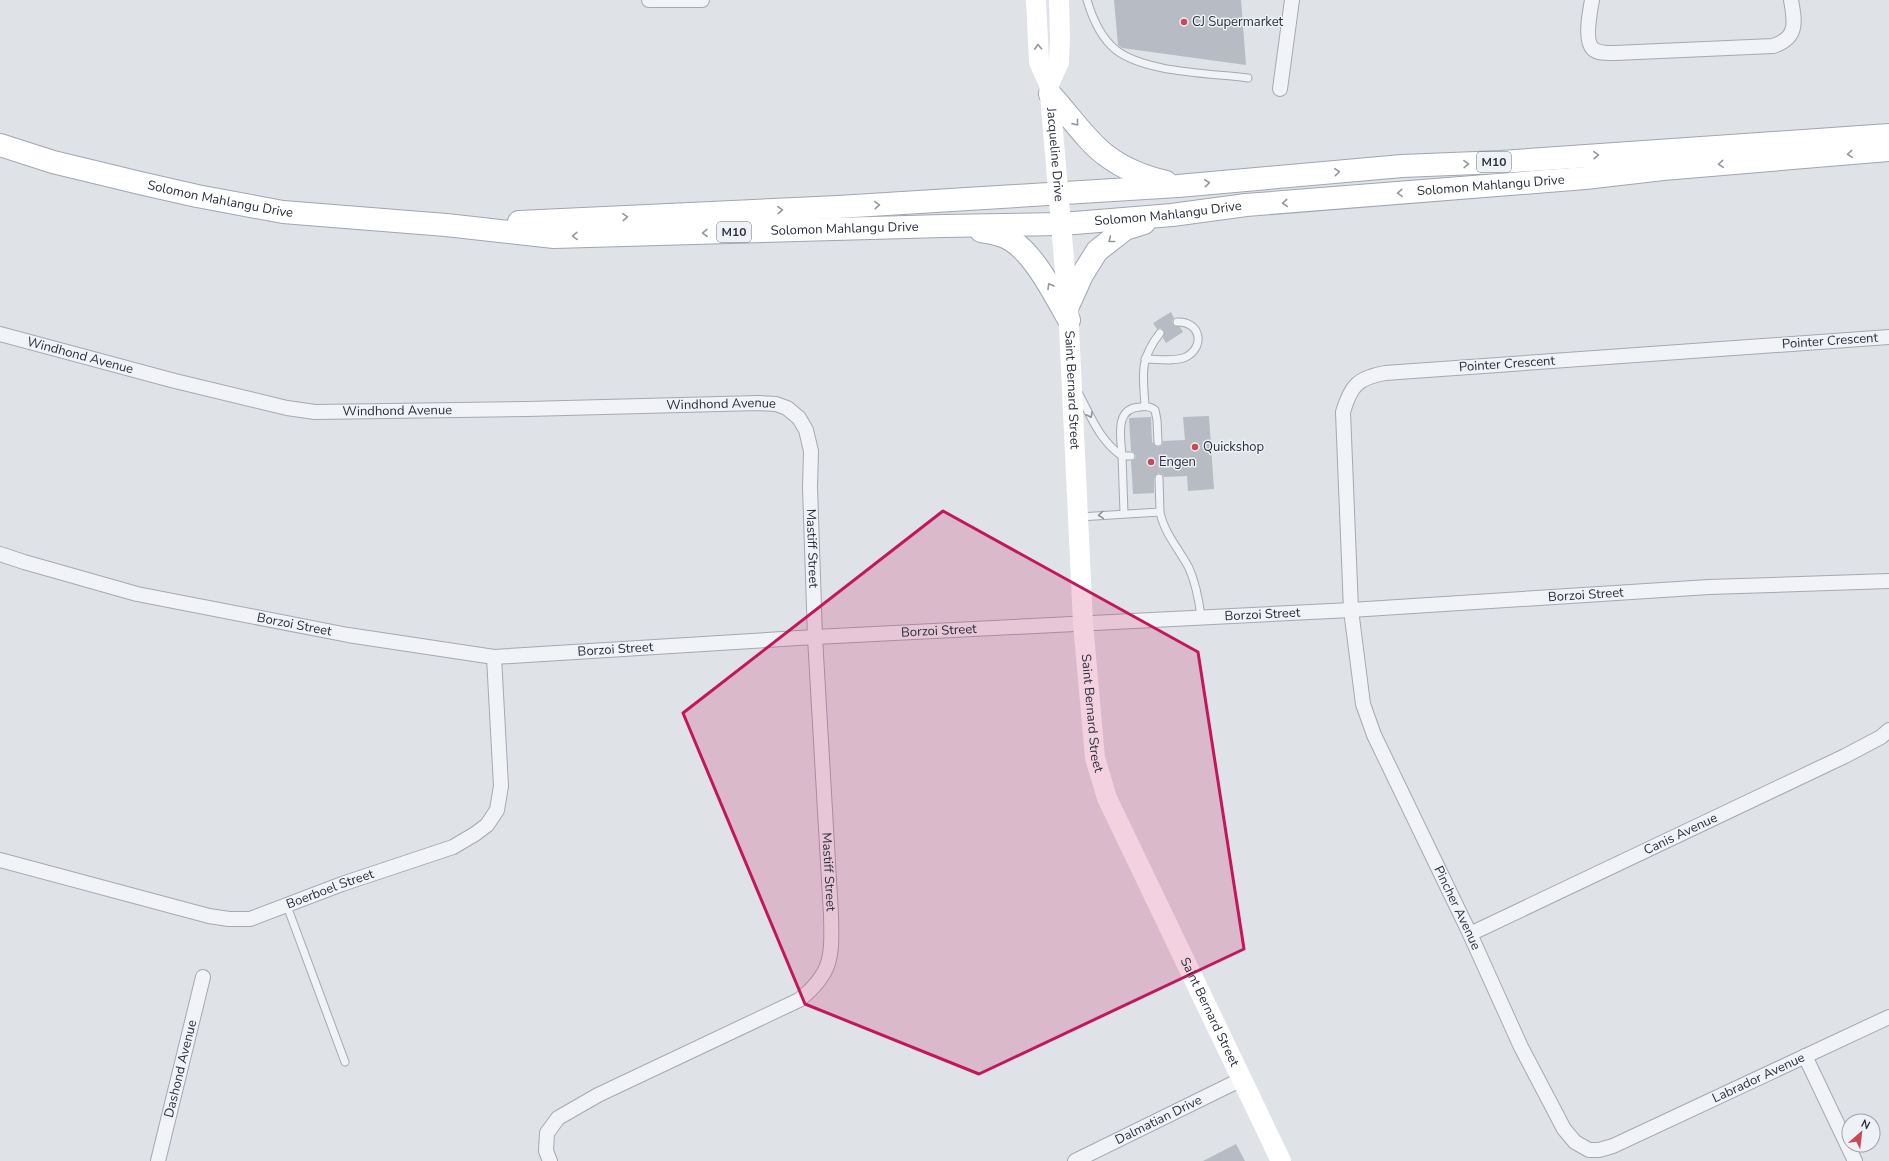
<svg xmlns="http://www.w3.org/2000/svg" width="1889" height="1161" viewBox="0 0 1889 1161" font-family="'Nunito Sans',sans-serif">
<rect width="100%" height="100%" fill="#dfe2e7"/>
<!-- building -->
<path fill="#b7bbc4" d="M1114 0H1241L1246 65 1122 48 1118 45Z
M1171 312 1174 318 1172 321 1173 324 1180 327 1183 332 1166 343 1163 338 1164 331 1161 328 1157 329 1153 323Z
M1209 416 1214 489 1188 491 1187 476 1164 477 1162 474 1158 473 1154 478V493L1133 494 1131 461 1135 459 1136 456 1134 452 1131 451 1129 418 1151 417 1152 442 1158 447 1162 445 1163 441 1185 440 1183 417Z
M1236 1144 1245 1161H1203Z"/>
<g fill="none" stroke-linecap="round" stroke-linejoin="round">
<defs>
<path id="lane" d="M1087 0C1092 17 1101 38 1116 50 1146 73 1210 73 1248 78
M1145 359C1157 359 1175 362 1186 357 1206 346 1200 321 1177 322
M1079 394C1091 417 1100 441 1122 456L1124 513
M1145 406C1143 374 1139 360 1160 333
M1131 456H1122C1121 438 1114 408 1140 407 1145 406 1150 406 1155 410L1157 420 1158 442
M1159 478 1160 512
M1079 517 1160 512C1164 533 1179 549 1189 568 1196 584 1199 600 1201 617
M287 906 345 1062"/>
<g id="street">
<path d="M649 0H702"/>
<path d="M1592 0C1590 11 1584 41 1593 49 1599 54 1608 53 1615 53L1773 46C1798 38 1795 22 1791 0"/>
<path d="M1280 89 1292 0"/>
<path id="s1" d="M0 334 175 381 287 408 315 412 527 409 758 403 776 404 787 408 799 418 806 430 811 451 810 487 815 637 831 915C832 956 833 973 799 1000L598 1095 558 1118 547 1133 546 1151 550 1161"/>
<path id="s2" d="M1889 337 1385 373C1358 378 1351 385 1343 412L1351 610 1363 704 1374 735 1470 934 1521 1047 1564 1129 1575 1142 1589 1150H1599L1613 1146 1889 1017"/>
<path id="s3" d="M0 554 24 562 137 594 348 635 494 657 815 637 1351 610 1709 587 1889 581"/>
<path id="s4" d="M0 860 209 916 229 919H250L342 884 453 847 475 834 487 825 497 810 501 786 494 657"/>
<path id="s5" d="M1470 934 1845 756 1881 737 1889 730"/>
<path d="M1805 1056 1855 1161"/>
<path id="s6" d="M158 1161 203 977"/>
<path id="s7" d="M1075 1161 1242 1079"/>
</g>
<g id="primary">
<path d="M1050 94C1067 112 1088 143 1107 156 1124 169 1145 177 1166 182"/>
<path id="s9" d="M0 145 53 162 140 183 197 196 283 212 446 225 554 237 943 226 1062 224 1172 215 1246 205 1585 178 1663 169 1889 150"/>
<path d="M519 222 838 207 1178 186 1402 166 1501 162 1889 135"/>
<path d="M981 231C989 232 998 234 1005 237 1032 248 1055 296 1069 320"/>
<path d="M1068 306 1082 275 1097 251 1125 229 1144 223"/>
</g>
</defs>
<!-- lane casing -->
<use href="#lane" stroke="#a5a9b1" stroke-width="9"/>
<!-- street casing -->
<use href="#street" stroke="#a5a9b1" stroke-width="16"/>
<!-- primary casing -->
<use href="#primary" stroke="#9fa6b2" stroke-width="24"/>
<!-- lane -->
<use href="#lane" stroke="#f1f3f6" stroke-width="7"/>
<!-- street -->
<use href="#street" stroke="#f1f3f6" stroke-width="14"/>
<!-- secondary -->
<g stroke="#fff" stroke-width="20">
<path id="s8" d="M1036 0 1039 62 1049 84 1068 306 1083 623 1095 758 1107 798 1281 1161"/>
<path d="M1049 84 1059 62 1060 37 1059 0"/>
</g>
<!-- primary -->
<use href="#primary" stroke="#fff" stroke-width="22"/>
</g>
<!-- one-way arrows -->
<defs><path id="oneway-chevron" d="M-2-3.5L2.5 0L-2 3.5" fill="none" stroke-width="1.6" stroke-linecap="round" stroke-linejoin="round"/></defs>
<g stroke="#94979e">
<use href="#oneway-chevron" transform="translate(1038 47) rotate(-93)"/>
<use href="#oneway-chevron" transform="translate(1076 123) rotate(51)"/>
<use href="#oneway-chevron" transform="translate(1850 154) rotate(175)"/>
<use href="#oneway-chevron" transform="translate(1596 155) rotate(-4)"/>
<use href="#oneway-chevron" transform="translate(1466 164) rotate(-2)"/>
<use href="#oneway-chevron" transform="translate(1721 164) rotate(175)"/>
<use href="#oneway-chevron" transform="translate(1337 172) rotate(-5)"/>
<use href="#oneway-chevron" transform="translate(1207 183) rotate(-5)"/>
<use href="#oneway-chevron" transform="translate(1400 193) rotate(176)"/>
<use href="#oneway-chevron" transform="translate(1285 203) rotate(175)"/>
<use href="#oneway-chevron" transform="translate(877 205) rotate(-4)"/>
<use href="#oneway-chevron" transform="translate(780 210) rotate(-3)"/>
<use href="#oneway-chevron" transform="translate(625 217) rotate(-3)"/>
<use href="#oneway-chevron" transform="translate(705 233) rotate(178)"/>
<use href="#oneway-chevron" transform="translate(575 236) rotate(178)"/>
<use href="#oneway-chevron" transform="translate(1111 240) rotate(142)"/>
<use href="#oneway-chevron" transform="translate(1050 286) rotate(-120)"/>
</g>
<g stroke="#8d919a">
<use href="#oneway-chevron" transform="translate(1090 415) rotate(63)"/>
<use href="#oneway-chevron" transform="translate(1101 515) rotate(175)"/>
</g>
<!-- marked area -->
<path fill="#c2185b" fill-opacity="0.2" stroke="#c2185b" stroke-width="3" stroke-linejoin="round" d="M943 511 1198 652 1244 949 979 1074 805 1004 683 713Z"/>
<!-- markers -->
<g fill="#c64b57" stroke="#eef1f5" stroke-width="1.5">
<circle cx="1184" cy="22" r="4"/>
<circle cx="1195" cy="447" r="4"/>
<circle cx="1151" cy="462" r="4"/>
</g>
<g text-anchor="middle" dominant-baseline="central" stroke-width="3" stroke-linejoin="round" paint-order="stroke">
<!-- shield labels -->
<g fill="#eef1f5" stroke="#646975" stroke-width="1">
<rect x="1477" y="152" width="34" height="20" rx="3"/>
<rect x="717" y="222" width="34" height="20" rx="3"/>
</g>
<g font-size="12" font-weight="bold" fill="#292f3e">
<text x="1494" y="162">M10</text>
<text x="734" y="232">M10</text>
</g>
<!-- poi labels -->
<g font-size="13" fill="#292f3e" stroke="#eef1f5" text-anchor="start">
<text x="1192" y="22">CJ Supermarket</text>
<text x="1203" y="447">Quickshop</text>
<text x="1159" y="462">Engen</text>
</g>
<!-- street labels -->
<g font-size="13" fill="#292f3e" stroke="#eef1f5">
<text stroke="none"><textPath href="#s8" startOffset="157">Jacqueline Drive</textPath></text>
<text stroke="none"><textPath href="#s9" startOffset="1502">Solomon Mahlangu Drive</textPath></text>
<text stroke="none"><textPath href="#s9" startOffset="227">Solomon Mahlangu Drive</textPath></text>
<text stroke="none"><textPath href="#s9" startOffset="1178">Solomon Mahlangu Drive</textPath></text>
<text stroke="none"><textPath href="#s9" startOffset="854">Solomon Mahlangu Drive</textPath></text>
<text transform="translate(1830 341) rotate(-4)">Pointer Crescent</text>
<text stroke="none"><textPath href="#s1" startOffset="83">Windhond Avenue</textPath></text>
<text transform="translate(1507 364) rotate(-4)">Pointer Crescent</text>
<text stroke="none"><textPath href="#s8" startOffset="393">Saint Bernard Street</textPath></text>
<text stroke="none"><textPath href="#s1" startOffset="731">Windhond Avenue</textPath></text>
<text stroke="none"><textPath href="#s1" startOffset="407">Windhond Avenue</textPath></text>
<text stroke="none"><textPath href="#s1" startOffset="946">Mastiff Street</textPath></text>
<text stroke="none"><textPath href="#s3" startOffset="1599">Borzoi Street</textPath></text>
<text stroke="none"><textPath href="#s3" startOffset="1275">Borzoi Street</textPath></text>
<text stroke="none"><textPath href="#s3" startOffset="303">Borzoi Street</textPath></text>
<text stroke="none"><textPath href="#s3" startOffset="951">Borzoi Street</textPath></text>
<text stroke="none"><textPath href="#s3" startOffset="627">Borzoi Street</textPath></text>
<text stroke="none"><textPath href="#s8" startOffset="717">Saint Bernard Street</textPath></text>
<text stroke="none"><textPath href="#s5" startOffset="233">Canis Avenue</textPath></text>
<text stroke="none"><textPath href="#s1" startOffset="1270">Mastiff Street</textPath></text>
<text stroke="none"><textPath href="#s4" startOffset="343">Boerboel Street</textPath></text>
<text stroke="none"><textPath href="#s2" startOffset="1085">Pincher Avenue</textPath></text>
<text stroke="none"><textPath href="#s8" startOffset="1041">Saint Bernard Street</textPath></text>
<text stroke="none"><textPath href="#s6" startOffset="95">Dashond Avenue</textPath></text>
<text stroke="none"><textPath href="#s2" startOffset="1549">Labrador Avenue</textPath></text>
<text stroke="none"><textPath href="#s7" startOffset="93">Dalmatian Drive</textPath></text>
</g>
</g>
<!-- north arrow -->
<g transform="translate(1861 1133) rotate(28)"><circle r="19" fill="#eef1f5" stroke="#9fa3ac"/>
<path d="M0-3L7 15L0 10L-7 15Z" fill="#c64b57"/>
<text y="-6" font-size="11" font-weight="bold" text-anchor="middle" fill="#292f3e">N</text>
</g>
</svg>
